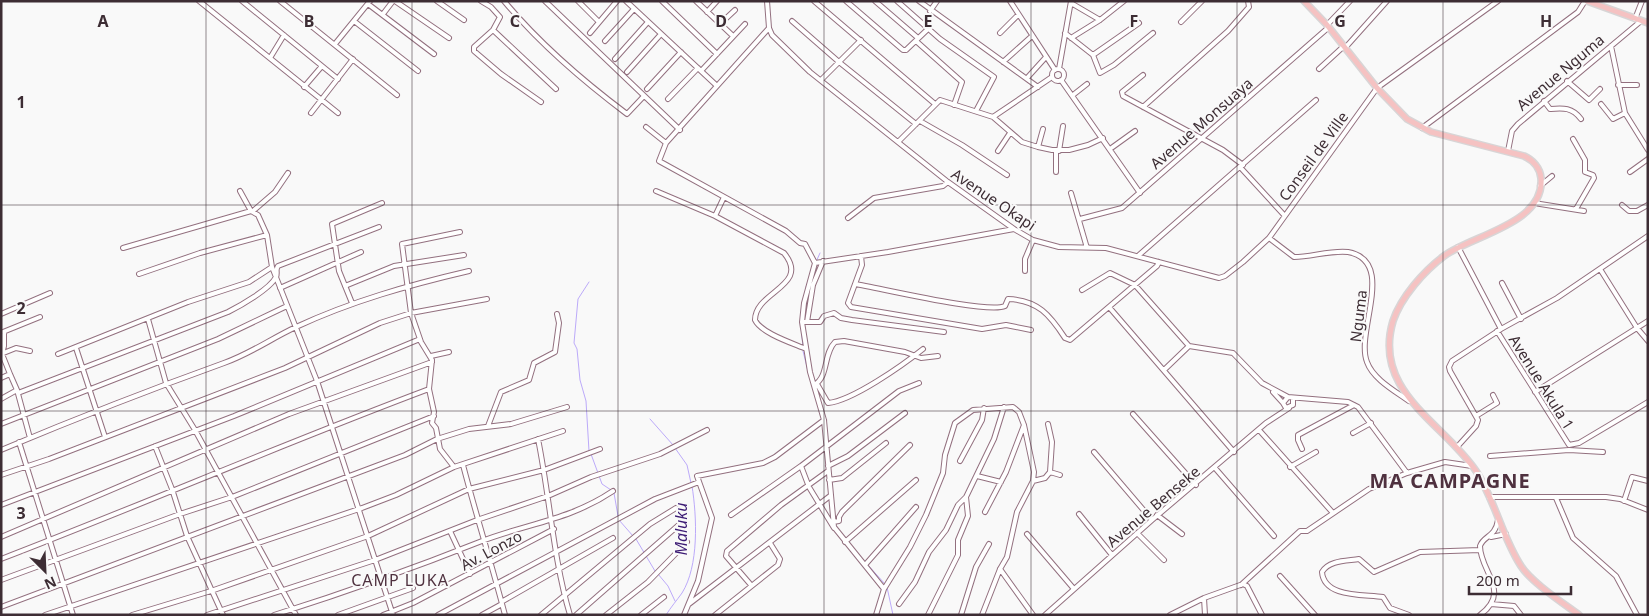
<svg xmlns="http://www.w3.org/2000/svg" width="1649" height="616" viewBox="0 0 1649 616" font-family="'Noto Sans',sans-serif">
<rect width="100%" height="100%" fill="#f9f9f9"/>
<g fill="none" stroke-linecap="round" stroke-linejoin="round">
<!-- stream -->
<path stroke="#bcaaf9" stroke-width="1" d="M816 262 820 253
M589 282 578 299 574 343 577 349 580 380 586 401 589 451
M806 287 812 270
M801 326 803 347
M803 351 808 371
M650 419 673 445
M675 448 687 465 691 483
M591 454 602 484 611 490
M614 493 618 516
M619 520 633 536
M636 539 655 571
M857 553 885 584
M658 574 668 586 675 601
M887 587 893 615
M666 615C671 607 677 600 682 593 699 566 697 517 692 486"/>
<defs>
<path id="minor" d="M199 1 338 113
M242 1 338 79
M280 1 397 95
M395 1 449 38
M437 1 464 20
M481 1 491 7 500 17 493 30 556 89
M504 1C539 43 583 81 627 114L644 96
M545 1 680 130
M578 1 599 22
M626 1 716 85
M662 1 717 54
M696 1 733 36
M767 1 769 28 772 35 810 72 948 182 1014 229 1033 240 1059 247 1106 248 1219 278 1225 276 1243 262 1269 238 1377 88 1498 1
M814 1 935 104
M846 1 903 50H906L928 29
M875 1 918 38
M897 1 940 39 994 77 976 111
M919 1 1038 87
M1010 1 1055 70
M1071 3 1100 20
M368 4 434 54
M930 11 937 1
M707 12 717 1
M383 14 393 1
M1635 19 1642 1
M354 21 418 71
M792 21 839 62 916 124
M1181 22 1202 1
M720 24 735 10
M1327 25 1350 1
M769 28 666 143 659 161 786 231 800 243 805 244 815 263
M493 30 474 47V51L501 74 541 102
M590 33 617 1
M1000 33 1018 15
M1065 33 1093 55 1100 73 1114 65 1153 33
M1071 38 1100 20 1124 1
M605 41 634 9
M916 41 962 82 954 105
M335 44 370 1
M1611 46 1625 113 1648 150
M1345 48 1387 1
M1093 55 1139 23
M270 58 284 35
M615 59 648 22
M1003 62 1032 36
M1052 75a6 6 0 1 1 12 0a6 6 0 1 1-12 0Z
M1059 69 1071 1
M1319 69 1344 46
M701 71 745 24
M627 72 661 34
M1143 75 1122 92 1123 96 1223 150 1243 165
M1027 78 1046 57
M821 80 861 40
M1061 80 1140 193
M1567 81 1589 100 1600 89
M1618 85H1637
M304 87 322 66
M647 89 681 52
M1073 95 1087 84
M668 99 698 68
M1544 101 1550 109C1563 108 1572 107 1581 119
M1601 104 1613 119 1625 113
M1143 107 1228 31 1249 7 1248 1
M311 113 353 59
M993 117 1052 77
M920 121 962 145 1007 175
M646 127 666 143
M1422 128 1578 12 1585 1
M1573 139 1585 160V172L1593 175 1594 178 1576 209
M898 142 940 100 993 117 1022 142 1038 147 1052 150H1069L1088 145 1103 138
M1038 147 1043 129
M1110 149 1135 131
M998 151 1010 133
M1056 151V172
M1059 151 1063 126
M1508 151 1512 131 1518 124 1641 21
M1240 167 1284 215
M1630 172 1648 159
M1540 186 1552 176
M240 191 251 211 258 215 267 235 272 267 317 381 393 615
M656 191 715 216 784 253C811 286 755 291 755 320 761 333 792 343 806 349
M1071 193 1087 248
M1534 203 1584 211
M1622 205 1629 211H1637L1648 205
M253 211 275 192 288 173
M715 216 724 197
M848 218 874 198 943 186 948 182
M1080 219 1122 208 1329 27
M1269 238 1294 257C1311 257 1331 250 1348 252 1397 261 1355 332 1367 362 1373 379 1395 391 1409 401
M1458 247 1501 329
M123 248 251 211
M1139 255 1316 100
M861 256 862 265 848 303 851 307 982 329 1006 325 1031 330
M815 263 804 303 802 322 810 372 824 420 834 527 884 589 876 615
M815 263 888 252 1014 229
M1600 269 1637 328 1648 341
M1025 271V259L1033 240
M139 274 200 253 267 235
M1502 283 1521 319
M855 284C880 288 988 314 1005 306L1008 299C1038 300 1050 315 1065 338L1070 340 1157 266 1159 262
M345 286 394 266 464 255
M280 288 361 252
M1082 290 1110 273 1135 285 1189 346 1233 353 1262 383 1288 397 1348 402 1358 407 1407 473
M352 303 339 271 332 224 382 203
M1109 307 1234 452
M1 314 50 293
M148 319 166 383 195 430 296 615
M802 322H820L824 316 834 313 841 318 852 320 944 332
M807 322 813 285 823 261
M1497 331 1569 445 1579 443 1648 402
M3 332 40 317
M4 332V346L2 354 10 374
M76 348 105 437
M1 354 16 348 30 351
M58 354 188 302 249 282 272 267
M431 356 449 352
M1164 370 1189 346
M1 378 10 374 17 390 30 438
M817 384 828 403C852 401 903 365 923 349
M814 385C829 377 823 354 835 342L844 341 905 352 921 358 938 356
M1273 392 1283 403
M1535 392 1648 321
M18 393 228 312C240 306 270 289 276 277 278 272 275 270 278 266L379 227
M1288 397 1283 403 1286 408 1293 405V399
M1 399 17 390
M1133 414 1196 485
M1476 416 1497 403 1493 395
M1 424 218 339 287 306
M1048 424 1052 442 1050 472
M488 426 501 392 529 380 534 363 555 352 559 323 557 314
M1259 430 1333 513
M1353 433 1371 423
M538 439C550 498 553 558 570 615
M19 442 73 615
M155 446 172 489 187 536 223 615
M1457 447 1476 426 1478 420 1450 371 1449 367 1452 361 1501 329 1557 298 1648 236
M1302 449 1298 440V435L1354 405
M1 450C75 419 149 390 224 363 250 354 272 338 296 327 352 301 409 285 469 271
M1094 452 1152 520
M1490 456 1569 450 1603 452
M960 461 982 420 984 408
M463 465C476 515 492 565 505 615
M801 466 809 487 834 528
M828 466 848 456 905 413
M454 467 440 449 436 428 432 423 434 412 429 389 432 360 421 342 411 313 402 244 460 232
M1290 467 1316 452
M1215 468 1274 536
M1 475 49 459 285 368 380 323 411 313 487 299
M977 476 1001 482
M829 480 842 478 886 443
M1033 481 1045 478 1050 472 1060 475
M1489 497H1606L1620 499 1648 510
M1556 498 1573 538 1616 576 1637 615
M1624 501 1632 477 1648 481
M1 505 234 416 420 339
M985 512 1006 472 1024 425
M1079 514 1112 555
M731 515 801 466 899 391 919 383
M1157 515 1182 534
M833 522 839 521V517L842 512 910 445
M450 531 470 574
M1137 533 1164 560
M1027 534 1074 589
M1 537 289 414 432 362
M1491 537 1506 534
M845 542 916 480
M1 559C144 504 285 443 429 389
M865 565 916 507
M1000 569 1033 615
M1280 576 1315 615
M1 580 180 514 232 497 434 416
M751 585 726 556 727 551 781 505 828 471
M1241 585 1300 531H1307L1369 489 1407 473 1445 462 1472 466
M884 589 910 547 926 515 943 473 945 455 955 423 973 410 1013 407 1019 412 1024 425 1034 472 1033 481 1017 512 1007 557 1000 569 982 615
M1204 598 1205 615
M503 601 613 538
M689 604 830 496
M899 604 915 582 929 552 946 530 958 505 966 497
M1491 604 1514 606 1521 615
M1 607 405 455 437 439 469 429 511 424 567 407
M45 615 362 508 396 495 454 467 563 431
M132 615 211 591 368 536 469 489 544 470 600 449
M207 615 375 560 477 520 548 496 591 477 660 454 707 430
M274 615C344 593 414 568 482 541 529 523 570 520 613 491
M338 615 413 588
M383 615 413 603 554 529
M438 615 655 499 699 482
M482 615 502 604
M541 615 650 524 676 508
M576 615 681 523
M606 615 648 582 687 542
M641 615 664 597
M684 615 698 581 712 518 697 476 763 463 775 457 824 420
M715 615 778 565 780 559 770 543
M928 615 958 555V540L968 516 966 497 994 439 1004 407
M961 615 976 567 989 544
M1045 615 1152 520 1266 423 1289 408
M1170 615 1204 598 1243 584 1247 586 1262 615
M1409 615 1390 608 1383 597C1364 594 1324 598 1322 572 1329 560 1347 561 1359 559L1374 572 1420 552 1480 550
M1480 615C1512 591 1480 572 1480 546 1484 535 1495 538 1498 520"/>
<path id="major" d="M1304 1 1327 25 1377 88 1407 119 1431 132 1524 156C1533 160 1540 168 1541 178 1545 224 1472 235 1444 256 1424 271 1401 297 1393 321 1372 392 1444 423 1476 471 1495 500 1502 537 1521 566 1531 582 1563 603 1579 615
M1587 1 1648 23"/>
</defs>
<!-- minor casing -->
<use href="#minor" stroke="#93707f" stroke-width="6"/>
<!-- major casing -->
<use href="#major" stroke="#d8d5d6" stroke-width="8"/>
<!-- minor -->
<use href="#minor" stroke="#fff" stroke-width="4"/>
<!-- major -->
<use href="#major" stroke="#f5c2c2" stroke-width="5"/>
</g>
<!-- grid -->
<path fill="none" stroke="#3d2d34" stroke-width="1" stroke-opacity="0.55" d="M206 1V615M412 1V615M618 1V615M824 1V615M1031 1V615M1237 1V615M1443 1V615M1 205H1648M1 411H1648"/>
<g text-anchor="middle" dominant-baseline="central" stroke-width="4" stroke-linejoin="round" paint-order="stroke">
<!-- street labels -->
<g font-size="15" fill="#3d2d34" stroke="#f9f9f9">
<text transform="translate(1560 72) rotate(-40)">Avenue Nguma</text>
<text transform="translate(1201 123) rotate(-41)">Avenue Monsuaya</text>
<text transform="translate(1313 156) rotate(-54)">Conseil de Ville</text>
<text transform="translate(994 199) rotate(34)">Avenue Okapi</text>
<text transform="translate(1358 316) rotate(-83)">Nguma</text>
<text transform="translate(1542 382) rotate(58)">Avenue Akula 1</text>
<text transform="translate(1153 506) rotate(-40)">Avenue Benseke</text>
<text transform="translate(491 550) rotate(-28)">Av. Lonzo</text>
</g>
<!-- water labels -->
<g font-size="16" font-style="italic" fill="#3c1b74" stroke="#f9f9f9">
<text transform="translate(681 529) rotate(-90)">Maluku</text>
</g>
<!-- neighbourhood labels -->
<g font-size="16" letter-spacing="1" fill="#4f313f" stroke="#f9f9f9">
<text x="400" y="580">CAMP LUKA</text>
</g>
<!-- district labels -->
<g font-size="20" font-weight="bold" letter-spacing="1" fill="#4f313f" stroke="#f9f9f9">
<text x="1450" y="480">MA CAMPAGNE</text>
</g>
</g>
<g font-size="16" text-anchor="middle" font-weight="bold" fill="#3d2d34" stroke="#f9f9f9" stroke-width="4" stroke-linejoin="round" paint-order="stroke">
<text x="103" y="27">A</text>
<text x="309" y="27">B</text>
<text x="515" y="27">C</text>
<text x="721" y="27">D</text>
<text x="928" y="27">E</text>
<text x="1134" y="27">F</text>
<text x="1340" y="27">G</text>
<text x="1546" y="27">H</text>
<text x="21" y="108">1</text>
<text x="21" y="314">2</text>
<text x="21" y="519">3</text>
</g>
<!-- border -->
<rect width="1649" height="616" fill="none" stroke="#3d2d34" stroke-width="5"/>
<!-- north arrow -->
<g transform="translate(45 571) rotate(156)" stroke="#f9f9f9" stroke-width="4" paint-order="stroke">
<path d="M0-4L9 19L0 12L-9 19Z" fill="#3d2d34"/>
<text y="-8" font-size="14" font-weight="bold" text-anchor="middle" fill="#3d2d34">N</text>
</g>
<!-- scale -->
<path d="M1469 586v8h102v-8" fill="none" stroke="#3d2d34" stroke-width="2.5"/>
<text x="1476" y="586" font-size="15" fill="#3d2d34" stroke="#f9f9f9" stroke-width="4" paint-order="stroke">200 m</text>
</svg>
